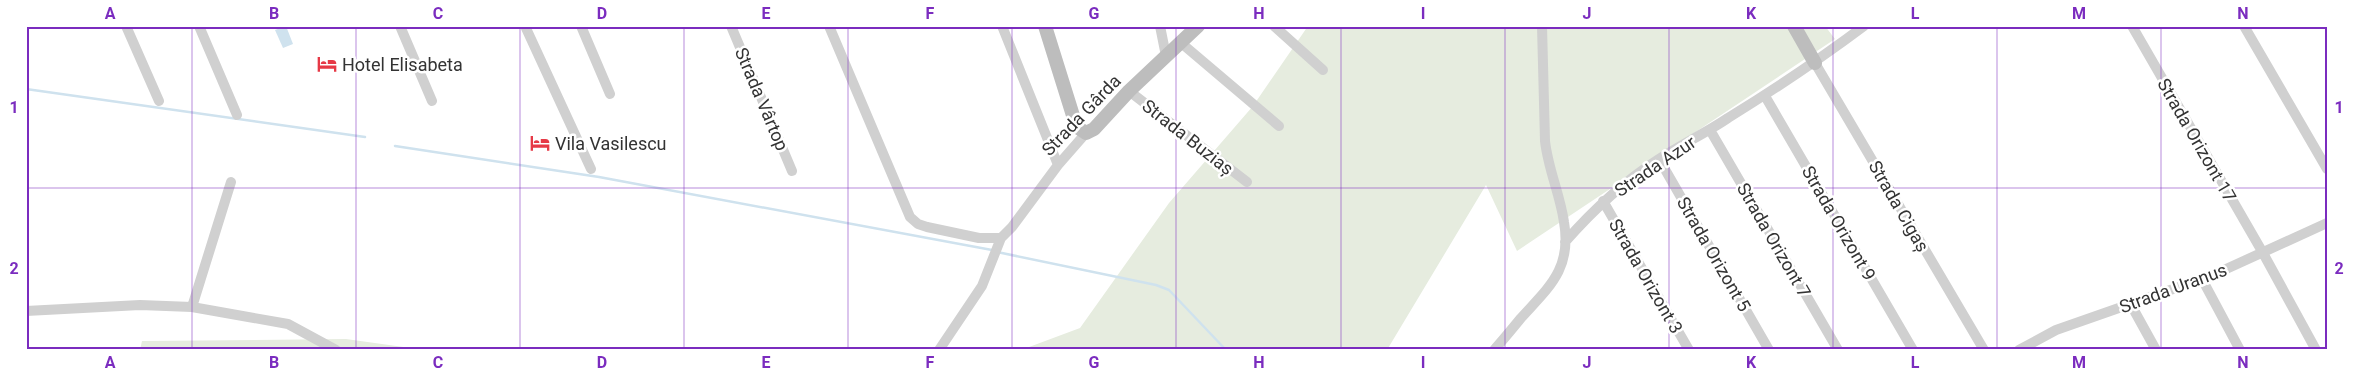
<svg xmlns="http://www.w3.org/2000/svg" width="2353" height="376" viewBox="0 0 2353 376" font-family="Roboto,sans-serif">
<rect width="100%" height="100%" fill="#fff"/>
<!-- green -->
<path fill="#e6ecdf" d="M1308 26H1825L1835 39 1517 251 1486 185 1387 350H1021L1080 328 1169 203 1253 106Z
M346 339 425 350H140L142 341Z"/>
<!-- water -->
<path fill="#cfe2ee" d="M286 26 293 44 283 48 275 30Z"/>
<g fill="none" stroke-linecap="round" stroke-linejoin="round">
<!-- stream -->
<path stroke="#cfe2ee" stroke-width="2.5" d="M26 89 365 137
M395 146 599 177 992 250
M997 252 1156 285 1169 290 1226 350"/>
<!-- street -->
<path stroke="#d0d0d0" stroke-width="10" d="M126 26 159 101
M199 26 237 115
M400 26 432 101
M525 26 591 169
M581 26 610 94
M731 26 792 171
M829 26 910 217 918 224 927 227 979 238H1001
M1002 26 1058 165
M1160 26 1166 56
M1274 26 1323 70
M2132 26 2263 253 2316 350
M2244 26 2327 169
M1180 42 1279 126
M1815 63 1984 350
M1129 91 1247 182
M1765 96 1913 350
M1710 130 1838 350
M1659 159 1769 350
M1603 201 1689 350
M1001 238 1012 227 1058 165 1086 133
M1565 242C1593 210 1623 182 1659 159 1682 144 1706 133 1728 118 1775 89 1820 59 1864 26
M2202 279 2240 350
M2130 303 2156 350
M192 307 231 182
M26 311 140 305 192 307 288 324 336 350
M939 350 982 286 1001 238
M1494 350C1503 340 1512 329 1521 318 1549 287 1572 269 1564 222 1560 194 1548 169 1545 141L1542 26
M2019 350 2056 330 2213 275 2327 223"/>
<!-- secondary -->
<path stroke="#bdbdbd" stroke-width="14" d="M1045 26 1075 122 1077 127 1086 133 1094 129 1129 91 1198 26
M1794 26 1815 63"/>
</g>
<!-- grid -->
<path fill="none" stroke="#7b2cbf" stroke-width="1" stroke-opacity="0.55" d="M192 26V350M356 26V350M520 26V350M684 26V350M848 26V350M1012 26V350M1176 26V350M1341 26V350M1505 26V350M1669 26V350M1833 26V350M1997 26V350M2161 26V350M26 188H2327"/>
<!-- icons -->
<defs>
<symbol id="hotel-bare" viewBox="-9 -9 18 18"><path d="M-6-4.5h1.5V1H6V5H4.5V3h-9V5H-6ZM-4 0a1.8 1.8 0 1 1 3.6 0ZM.5 0V-2.5h3Q6-2.5 6 0Z" fill="#e63946" stroke="#fff" stroke-width="2.5" paint-order="stroke"/></symbol>
</defs>
<g fill-rule="evenodd">
<use href="#hotel-bare" x="313" y="50" width="28" height="28"/>
<use href="#hotel-bare" x="526" y="129" width="28" height="28"/>
</g>
<g text-anchor="middle" dominant-baseline="central" stroke-width="5" stroke-linejoin="round" paint-order="stroke">
<!-- poi labels -->
<g font-size="18" fill="#333" stroke="#fff" text-anchor="start">
<text x="342" y="64">Hotel Elisabeta</text>
<text x="555" y="143">Vila Vasilescu</text>
</g>
<!-- street labels -->
<g font-size="18" fill="#333" stroke="#fff">
<text transform="translate(762 99) rotate(67)">Strada Vârtop</text>
<text transform="translate(1081 115) rotate(-46)">Strada Gârda</text>
<text transform="translate(1188 137) rotate(38)">Strada Buziaș</text>
<text transform="translate(2197 140) rotate(60)">Strada Orizont 17</text>
<text transform="translate(1655 166) rotate(-34)">Strada Azur</text>
<text transform="translate(1899 206) rotate(60)">Strada Cigaș</text>
<text transform="translate(1839 223) rotate(60)">Strada Orizont 9</text>
<text transform="translate(1774 240) rotate(60)">Strada Orizont 7</text>
<text transform="translate(1714 254) rotate(60)">Strada Orizont 5</text>
<text transform="translate(1646 276) rotate(60)">Strada Orizont 3</text>
<text transform="translate(2173 288) rotate(-20)">Strada Uranus</text>
</g>
</g>
<!-- border -->
<rect width="2353" height="376" fill="none" stroke="#ffffff" stroke-width="55"/>
<rect x="28" y="28" width="2298" height="320" fill="none" stroke="#7b2cbf" stroke-width="2"/>
<g font-size="16" text-anchor="middle" font-weight="bold" fill="#7b2cbf">
<text x="110" y="19">A</text>
<text x="274" y="19">B</text>
<text x="438" y="19">C</text>
<text x="602" y="19">D</text>
<text x="766" y="19">E</text>
<text x="930" y="19">F</text>
<text x="1094" y="19">G</text>
<text x="1259" y="19">H</text>
<text x="1423" y="19">I</text>
<text x="1587" y="19">J</text>
<text x="1751" y="19">K</text>
<text x="1915" y="19">L</text>
<text x="2079" y="19">M</text>
<text x="2243" y="19">N</text>
<text x="14" y="113">1</text>
<text x="2339" y="113">1</text>
<text x="14" y="274">2</text>
<text x="2339" y="274">2</text>
<text x="110" y="368">A</text>
<text x="274" y="368">B</text>
<text x="438" y="368">C</text>
<text x="602" y="368">D</text>
<text x="766" y="368">E</text>
<text x="930" y="368">F</text>
<text x="1094" y="368">G</text>
<text x="1259" y="368">H</text>
<text x="1423" y="368">I</text>
<text x="1587" y="368">J</text>
<text x="1751" y="368">K</text>
<text x="1915" y="368">L</text>
<text x="2079" y="368">M</text>
<text x="2243" y="368">N</text>
</g>
</svg>
